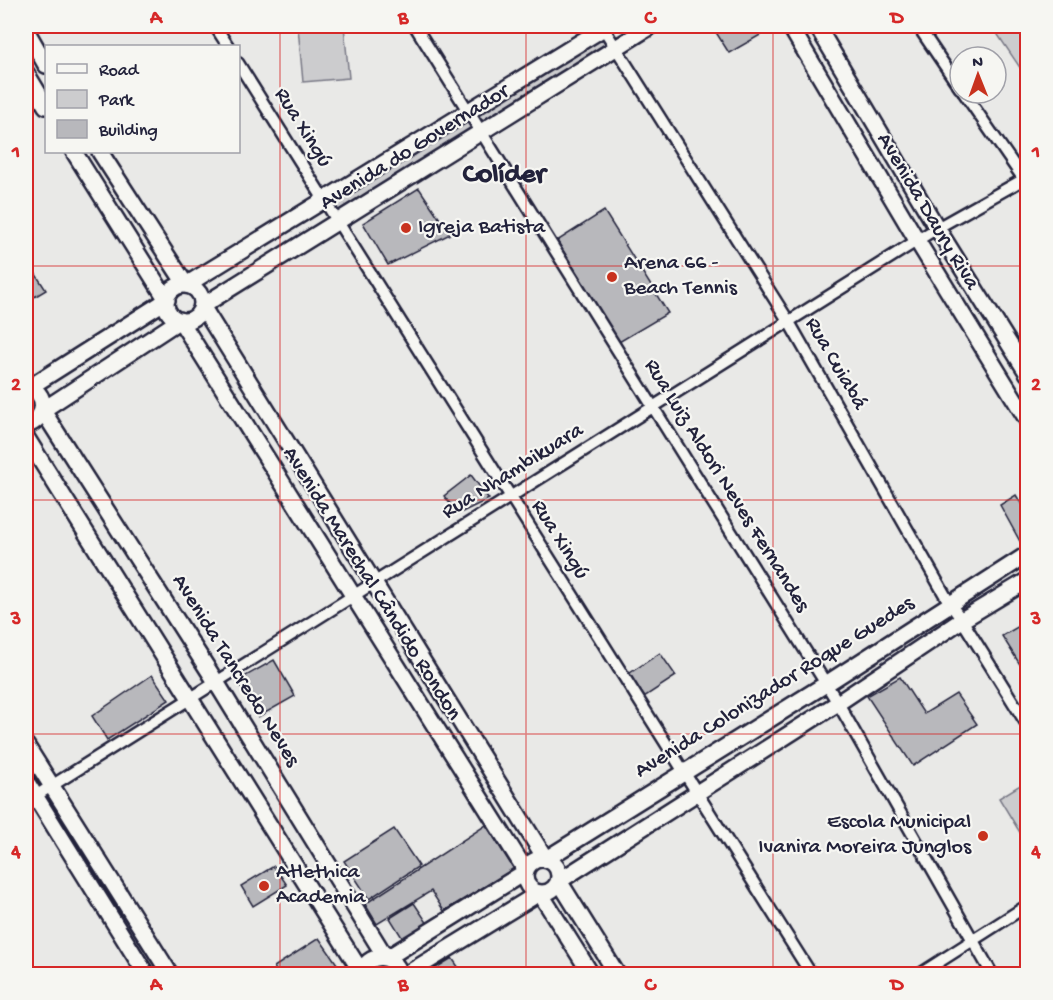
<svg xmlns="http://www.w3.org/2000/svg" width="1053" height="1000" viewBox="0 0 1053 1000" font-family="'Gochi Hand',sans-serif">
<rect width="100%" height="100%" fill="#e9e9e7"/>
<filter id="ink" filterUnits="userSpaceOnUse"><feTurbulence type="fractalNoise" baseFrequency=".0167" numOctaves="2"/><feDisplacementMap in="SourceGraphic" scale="12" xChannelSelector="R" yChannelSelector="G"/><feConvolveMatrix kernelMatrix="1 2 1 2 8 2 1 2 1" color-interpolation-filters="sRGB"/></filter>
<g filter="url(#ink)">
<!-- green -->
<path fill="#ccccce" stroke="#777784" stroke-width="1.5" d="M307 26H344L349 78 303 82 298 27Z
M992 26H1027V78Z
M603 28 616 48 483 131 471 111Z
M468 112 481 133 338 222 325 200Z
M1027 781V844L999 798Z"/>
<!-- building -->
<path fill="#b8b8bc" stroke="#22223b" stroke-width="1.5" d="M712 26H766L769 30 729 53Z
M419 188 450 234 388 265 363 223Z
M604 211 668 313 619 342 557 241Z
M26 259 46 290 26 302Z
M471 475 489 499 458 514 444 496Z
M1016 495 1028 515V542L1022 545 1000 505Z
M1028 621V677L1002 636Z
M660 653 676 676 641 699 627 675Z
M274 660 295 696 258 717 237 681Z
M152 675 169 700 107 740 92 716Z
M900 677 924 714 956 694 977 724 913 766 867 696Z
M486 825 514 869 444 911 431 891 377 924 365 904Z
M394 829 419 866 369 899 344 861Z
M274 866 287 885 253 906 241 886Z
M414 903 428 924 403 939 390 918Z
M319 938 344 974H278L274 967Z
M452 958 463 974H426Z"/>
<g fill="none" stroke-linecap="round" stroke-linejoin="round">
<defs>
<path id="street" d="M215 26 228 46
M415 26 838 703 992 974
M602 26 789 322 950 604 962 620 1028 726
M918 26 960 88
M238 63 811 974
M964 93 1027 184
M26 802 937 228 1024 179
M920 974 1028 905"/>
<path id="secondary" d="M790 26 918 242 1028 421
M817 26 937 228 1028 374
M26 30 46 65
M26 73 46 106
M100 152 186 285 607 26
M166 303a18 18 0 1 1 36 0a18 18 0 1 1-36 0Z
M26 386C48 391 48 420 26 425
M30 387 167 300 74 152
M43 410 180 320 526 871
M43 411 216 682 386 958
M26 437 362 973
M26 745 170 974
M26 781 146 974
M545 858 202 306 651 26
M525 876a17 17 0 1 1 34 0a17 17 0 1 1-34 0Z
M546 859 826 684 1028 554
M559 881 838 703 962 620 1028 580
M559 881 617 974
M540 893 591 974
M387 958 525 872
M361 974C367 952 394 952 400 974
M407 974 539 893"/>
</defs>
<!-- street casing -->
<use href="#street" stroke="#22223b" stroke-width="15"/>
<!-- secondary casing -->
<use href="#secondary" stroke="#22223b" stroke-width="20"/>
<!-- street -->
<use href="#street" stroke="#f6f6f2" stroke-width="10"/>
<!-- secondary -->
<use href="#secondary" stroke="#f6f6f2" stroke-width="15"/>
</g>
</g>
<!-- grid -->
<path fill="none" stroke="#d62828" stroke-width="1.5" stroke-opacity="0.55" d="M280 26V974M526 26V974M773 26V974M26 266H1028M26 500H1028M26 734H1028"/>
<!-- markers -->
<g fill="#c8321e" stroke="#f6f6f2" stroke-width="2">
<circle cx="406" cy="228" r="6"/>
<circle cx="612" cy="277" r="6"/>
<circle cx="983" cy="836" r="6"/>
<circle cx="264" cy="886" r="6"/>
</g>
<g text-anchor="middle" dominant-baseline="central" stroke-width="4.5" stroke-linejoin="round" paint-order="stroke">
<!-- street labels -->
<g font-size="22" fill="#22223b" stroke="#f6f6f2">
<text transform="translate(302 128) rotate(58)">Rua Xingú</text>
<text transform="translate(415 148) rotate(-32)">Avenida do Governador</text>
<text transform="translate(927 212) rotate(59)">Avenida Daury Riva</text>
<text transform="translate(835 364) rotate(60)">Rua Cuiabá</text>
<text transform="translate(513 472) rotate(-32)">Rua Nhambikuara</text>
<text transform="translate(726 486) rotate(58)">Rua Luiz Aldori Neves Fernandes</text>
<text transform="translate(559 540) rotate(58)">Rua Xingú</text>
<text transform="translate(371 584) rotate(58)">Avenida Marechal Cândido Rondon</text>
<text transform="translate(235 671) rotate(58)">Avenida Tancredo Neves</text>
<text transform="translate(775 688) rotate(-32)">Avenida Colonizador Roque Guedes</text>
</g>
<!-- poi labels -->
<g font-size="22" fill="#22223b" stroke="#f6f6f2" text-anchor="start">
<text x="418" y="228">Igreja Batista</text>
<text x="624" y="264">Arena 66 -<tspan x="624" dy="25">Beach Tennis</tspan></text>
<text x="971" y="823" text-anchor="end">Escola Municipal<tspan x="971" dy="25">Ivanira Moreira Junglos</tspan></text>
<text x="276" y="873">Atlethica<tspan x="276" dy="25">Academia</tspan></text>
</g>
<!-- district labels -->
<g font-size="28" font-weight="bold" fill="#22223b" stroke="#f6f6f2">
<text x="504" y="175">Colíder</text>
</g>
</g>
<!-- margin -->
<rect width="1053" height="1000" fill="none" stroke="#f6f6f2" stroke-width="66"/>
<!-- legend -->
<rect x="45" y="45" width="195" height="108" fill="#f6f6f2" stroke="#a1a1a9" stroke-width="1.5"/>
<rect x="57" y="64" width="30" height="9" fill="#f6f6f2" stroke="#a1a1a9" stroke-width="1.5"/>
<text x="99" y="75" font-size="18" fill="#22223b">Road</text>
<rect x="57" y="90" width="30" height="18" fill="#ccccce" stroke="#a1a1a9" stroke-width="1.5"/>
<text x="99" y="105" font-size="18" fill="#22223b">Park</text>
<rect x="57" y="120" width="30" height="18" fill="#b8b8bc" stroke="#a1a1a9" stroke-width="1.5"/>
<text x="99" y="135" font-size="18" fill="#22223b">Building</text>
<!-- north arrow -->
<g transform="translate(978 75) rotate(359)"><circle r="28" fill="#f6f6f2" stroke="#a1a1a9" stroke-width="1.5"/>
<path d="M0-4.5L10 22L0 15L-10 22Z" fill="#c8321e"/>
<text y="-9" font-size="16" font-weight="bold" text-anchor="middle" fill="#22223b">N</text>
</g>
<rect x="33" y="33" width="987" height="934" fill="none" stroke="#d62828" stroke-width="2"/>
<g font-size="20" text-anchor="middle" font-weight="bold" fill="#d62828">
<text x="156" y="23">A</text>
<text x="403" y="23">B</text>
<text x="650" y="23">C</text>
<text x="897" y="23">D</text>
<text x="16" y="157">1</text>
<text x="1036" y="157">1</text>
<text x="16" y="390">2</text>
<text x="1036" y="390">2</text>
<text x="16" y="624">3</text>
<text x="1036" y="624">3</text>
<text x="16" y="857">4</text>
<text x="1036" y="857">4</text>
<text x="156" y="990">A</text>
<text x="403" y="990">B</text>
<text x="650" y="990">C</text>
<text x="897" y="990">D</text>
</g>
</svg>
